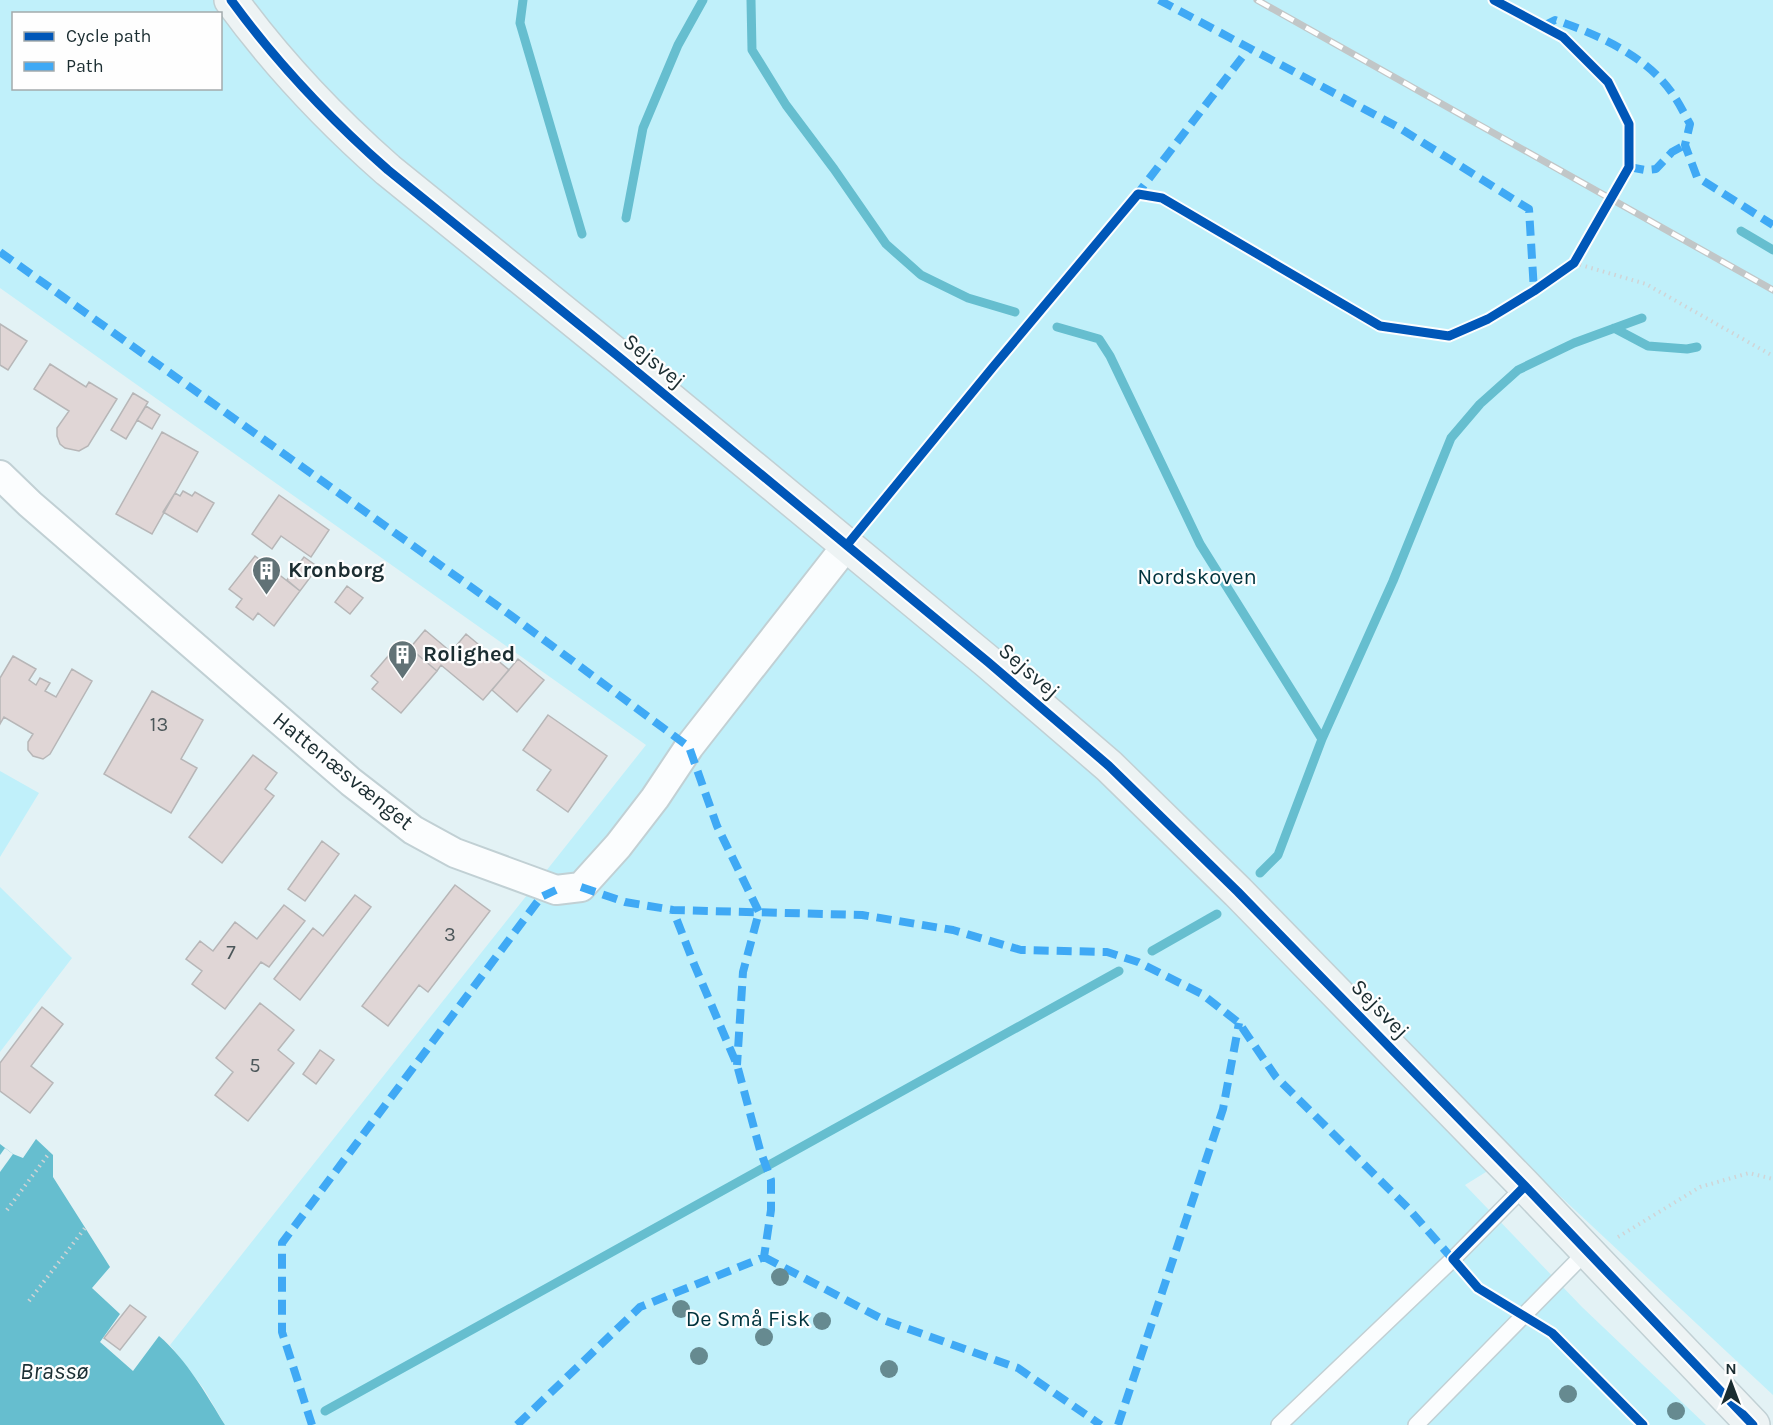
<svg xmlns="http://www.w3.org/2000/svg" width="1773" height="1425" viewBox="0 0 1773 1425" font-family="Karla,sans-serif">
<rect width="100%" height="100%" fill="#e3f2f5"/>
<!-- green -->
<path fill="#c0f0fa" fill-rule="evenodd" d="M0 0H1773V1395L1515 1154 1465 1185 1582 1307 1706 1425H225L204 1389 170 1345 646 745 0 288ZM14 14H220V88H14Z
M0 771 39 793 0 857Z
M0 887 72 958 0 1052Z"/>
<!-- water -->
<path fill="#66becf" d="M36 1139 53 1155V1177L110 1267 92 1288 120 1314 100 1342 133 1371 159 1336C187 1360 206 1394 225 1425H0V1144L13 1154 23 1158Z"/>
<!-- pier -->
<path fill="#e3f2f5" d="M5 1148 13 1154 0 1172V1155Z"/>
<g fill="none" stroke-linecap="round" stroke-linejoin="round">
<!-- stream -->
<path stroke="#66becf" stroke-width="9" d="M523 0 520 23 582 234
M751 0 752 50 786 105 834 169 886 244 921 275 968 298 1015 312
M626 218 643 128 678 45 703 0
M1741 231 1773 250
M1057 327 1099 339 1110 356 1200 544 1322 739
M1614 328 1648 346 1687 349 1697 347
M1260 873 1278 855 1322 739 1393 581 1451 438 1480 404 1518 370 1574 343 1642 318
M1152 951 1217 914
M325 1411 1119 971"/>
</g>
<!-- building -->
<path fill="#e0d6d6" stroke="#b7b6b7" stroke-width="1.5" d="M0 324 27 341 8 370 0 365Z
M50 364 86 387 89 382 117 399 88 446 79 451 65 448 60 444 57 436V428L69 411 34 389Z
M133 393 148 402 126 439 111 430Z
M146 406 160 415 152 429 137 420Z
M162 432 198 452 152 534 116 514Z
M183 491 192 496 195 492 214 503 197 532 163 512 175 493 180 496Z
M279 495 329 530 311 557 281 536 272 549 252 534Z
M255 556 300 591 274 626 258 613 253 620 236 607 242 599 229 589Z
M304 557 318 567 300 591 287 580Z
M347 586 363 598 350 614 335 602Z
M425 630 451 652 466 634 509 670 483 700 441 665 437 671 410 648Z
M401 641 437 671 401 713 372 689 378 682 371 676Z
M13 656 36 669 29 680 36 685 40 678 50 683 45 691 56 697 72 669 92 681 50 754 43 759 33 756 28 750V742L33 734 4 717 0 724V678Z
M518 659 544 680 517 712 492 690Z
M152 691 203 720 181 759 197 768 171 813 104 774Z
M548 715 607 756 568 812 537 790 551 770 523 750Z
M253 755 277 773 265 789 274 796 222 863 189 837Z
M322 841 339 854 305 901 288 889Z
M455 885 490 911 428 992 419 985 388 1026 362 1006Z
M355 895 371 907 300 1000 274 979 313 928 323 936Z
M284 905 305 921 269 967 261 962 225 1009 192 984 202 971 186 959 200 941 213 951 235 922 257 939Z
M260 1003 294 1030 278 1050 294 1063 248 1121 215 1095 233 1072 216 1058Z
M42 1007 63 1024 31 1066 53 1083 30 1113 0 1091V1063Z
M320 1050 334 1060 316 1084 303 1074Z
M130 1305 146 1317 120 1350 104 1338Z"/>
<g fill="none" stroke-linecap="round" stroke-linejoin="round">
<defs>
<path id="lane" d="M1279 1425 1453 1259 1525 1186
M1416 1425 1587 1251"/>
<path id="street" d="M0 475 30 504 351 782 413 830 455 853 556 890 581 887 618 846 655 798 689 747 847 545"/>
<path id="secondary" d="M231 0C277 63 330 119 388 170L619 357 988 662 1109 766 1238 892 1525 1186 1753 1425"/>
</defs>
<!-- lane casing -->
<use href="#lane" stroke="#c1d0d4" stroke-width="18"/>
<!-- street casing -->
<use href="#street" stroke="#c1d0d4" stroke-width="32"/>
<!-- secondary casing -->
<use href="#secondary" stroke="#c1d0d4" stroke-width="36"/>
<!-- path -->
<path stroke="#d0d4d6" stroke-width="4" stroke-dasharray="1.5 4.5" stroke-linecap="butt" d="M1574 263 1646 284 1773 356
M7 1210 50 1152
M1618 1237 1700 1187 1749 1173 1773 1179
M29 1301 85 1228"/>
<!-- lane -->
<use href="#lane" stroke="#fbfdfe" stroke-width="15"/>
<!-- street -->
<use href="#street" stroke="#fbfdfe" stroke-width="28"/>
<!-- secondary -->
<use href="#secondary" stroke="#edf3f4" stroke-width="33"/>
<defs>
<path id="rail" d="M1257 0 1773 290"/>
</defs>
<!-- rail casing -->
<use href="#rail" stroke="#c1c6c7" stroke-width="7"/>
<!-- rail -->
<use href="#rail" stroke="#fefefe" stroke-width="4.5" stroke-dasharray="14" stroke-linecap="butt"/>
<!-- quiet -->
<path stroke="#3fa9f5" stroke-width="8" stroke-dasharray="15 8" stroke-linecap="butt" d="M1159 0 1398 127 1529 209 1534 291
M1543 26 1555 20C1597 34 1649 57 1674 96 1680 105 1685 115 1690 124L1685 145 1697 177 1773 225
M1629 167 1645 170 1656 169 1672 152 1685 145
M1135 197 1250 47
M0 252 509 614 689 747 717 826 759 912 743 972 737 1065
M581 887 625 902 673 910 862 915 953 930 1021 950 1107 952 1138 962 1202 994 1239 1023 1276 1077 1408 1208 1456 1263
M764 1257 886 1321 1018 1368 1101 1425
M312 1425 282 1332V1243L541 897 556 890
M517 1425 640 1307 764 1257 771 1210V1180L760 1150 737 1065 694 964 673 910
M1118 1425 1223 1109 1239 1023"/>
<defs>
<path id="cycleway" d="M231 0C277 63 330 119 388 170L619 357 988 662 1109 766 1238 892 1525 1186 1753 1425
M847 545 993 367 1138 194 1162 198 1380 326 1449 336 1488 319 1534 291 1574 263 1629 167V124L1608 82 1563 37 1494 0
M1525 1186 1453 1259 1478 1288 1552 1333 1643 1425"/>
</defs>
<!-- cycleway casing -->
<use href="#cycleway" stroke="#fefefe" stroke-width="13"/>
<!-- cycleway -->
<use href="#cycleway" stroke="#0057b8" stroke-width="9"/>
</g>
<!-- trees -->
<g fill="#668a90">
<circle cx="780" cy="1277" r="9"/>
<circle cx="681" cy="1309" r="9"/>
<circle cx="822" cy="1321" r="9"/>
<circle cx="764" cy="1337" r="9"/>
<circle cx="699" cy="1356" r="9"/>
<circle cx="889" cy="1369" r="9"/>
<circle cx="1568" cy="1394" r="9"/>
<circle cx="1676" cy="1411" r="9"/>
</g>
<!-- icons -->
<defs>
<symbol id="building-pin" viewBox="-11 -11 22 30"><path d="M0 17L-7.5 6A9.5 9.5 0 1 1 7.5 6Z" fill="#617276" stroke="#fefefe"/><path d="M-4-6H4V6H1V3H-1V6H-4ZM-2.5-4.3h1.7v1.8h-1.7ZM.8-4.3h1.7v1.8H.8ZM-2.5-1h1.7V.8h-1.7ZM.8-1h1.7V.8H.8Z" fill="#fff"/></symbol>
</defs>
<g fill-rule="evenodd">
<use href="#building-pin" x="250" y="554" width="33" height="45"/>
<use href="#building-pin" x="386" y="638" width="33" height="45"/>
</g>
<g text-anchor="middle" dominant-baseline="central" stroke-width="4.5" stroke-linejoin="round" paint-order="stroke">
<!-- number labels -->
<g font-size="20" fill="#4c575a">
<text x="159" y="724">13</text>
<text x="450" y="934">3</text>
<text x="231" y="952">7</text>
<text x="255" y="1065">5</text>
</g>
<!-- street labels -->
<g font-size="22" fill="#1b2d31" stroke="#fefefe">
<text transform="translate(654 361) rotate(39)">Sejsvej</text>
<text transform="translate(1029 671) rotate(41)">Sejsvej</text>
<text transform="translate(343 771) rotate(39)">Hattenæsvænget</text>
<text transform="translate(1380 1009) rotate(46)">Sejsvej</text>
</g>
<!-- poi labels -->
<g font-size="22" font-weight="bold" fill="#1b2d31" stroke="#fefefe" text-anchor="start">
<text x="288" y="570">Kronborg</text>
<text x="423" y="654">Rolighed</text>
</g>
<!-- park labels -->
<g font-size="22" fill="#00343e" stroke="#fefefe">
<text x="1197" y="577">Nordskoven</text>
<text x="748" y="1319">De Små Fisk</text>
</g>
<!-- water labels -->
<g font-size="24" font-style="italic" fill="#1c3035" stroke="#fefefe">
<text x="54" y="1371">Brassø</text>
</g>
</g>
<!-- legend -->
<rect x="12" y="12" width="210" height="78" fill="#fefefe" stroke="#a3aaac" stroke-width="1.5"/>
<rect x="24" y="32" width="30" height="9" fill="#0057b8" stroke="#a3aaac" stroke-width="1.5"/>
<text x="66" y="42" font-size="18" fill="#1b2d31">Cycle path</text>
<rect x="24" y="62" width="30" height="9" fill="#3fa9f5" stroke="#a3aaac" stroke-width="1.5"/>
<text x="66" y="72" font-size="18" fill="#1b2d31">Path</text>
<!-- north arrow -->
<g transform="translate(1731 1383)" stroke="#fefefe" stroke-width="4.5" paint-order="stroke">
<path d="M0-4.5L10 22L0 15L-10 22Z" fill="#1b2d31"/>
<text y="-9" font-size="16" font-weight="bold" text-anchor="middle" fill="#1b2d31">N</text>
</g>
</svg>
